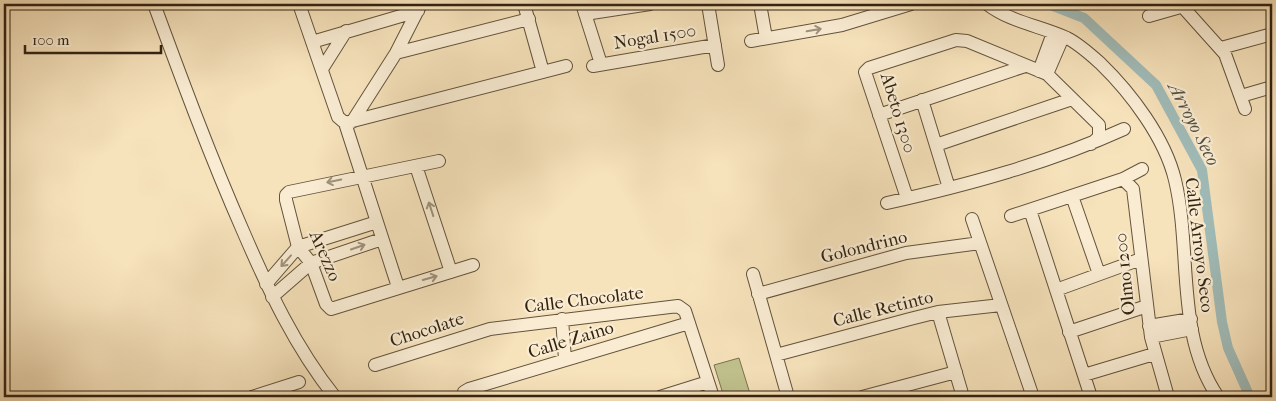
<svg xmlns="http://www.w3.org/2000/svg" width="1276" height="401" viewBox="0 0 1276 401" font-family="'IM FELL French Canon',serif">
<rect width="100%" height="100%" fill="#f6e2bb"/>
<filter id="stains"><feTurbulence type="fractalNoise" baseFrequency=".004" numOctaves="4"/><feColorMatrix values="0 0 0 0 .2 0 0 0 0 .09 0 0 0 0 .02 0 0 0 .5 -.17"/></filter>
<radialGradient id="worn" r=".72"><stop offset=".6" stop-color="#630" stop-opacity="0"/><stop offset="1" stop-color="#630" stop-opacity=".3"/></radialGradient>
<!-- green -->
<path fill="#c0c28e" stroke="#797250" d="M739 358 751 397H724L714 365Z"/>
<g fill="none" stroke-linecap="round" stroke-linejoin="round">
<!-- canal -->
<path stroke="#a0bcb9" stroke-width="10" d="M1048 4 1084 18 1156 85 1202 170 1222 322 1228 348 1249 395 1253 397"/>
<defs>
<path id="minor" d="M154 4C182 80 210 156 243 231 268 289 295 347 335 397
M299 4 338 117 345 123 398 287
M524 4 543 72
M582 4 601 64
M708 4 718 65
M760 4 766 38
M987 4C1010 22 1041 26 1067 38 1079 44 1090 54 1100 63 1131 93 1165 138 1175 180 1192 251 1175 334 1218 397
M1182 6 1225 54 1245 109
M585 14 650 4
M1149 16 1191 4
M751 41 842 25 911 4
M312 42 418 11
M1221 48 1272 34
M396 53 529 19
M593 66 715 45
M322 69 346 31
M1039 71 1053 33
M1047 74 1063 37
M1241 96 1272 87
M922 100 949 188
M879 115 1025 66
M352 122 396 53 421 4
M345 123 566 66
M936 145 1072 99
M439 161 289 192 286 195V200L298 247 311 263 326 304 331 309 473 265
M416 166 451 272
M1123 179 1133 189 1151 337 1168 397
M1072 196 1099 274
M907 198 865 72 869 68 956 40 967 41 1047 74 1099 125V137L1091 144
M887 203C967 185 1049 163 1124 129
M1030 210 1091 397
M1011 216 1123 179 1142 169
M972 219 1033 397
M753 274 788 397
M266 284 298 247 377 222
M1056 290 1141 259
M758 294 906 253 980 243
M272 297 311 263 382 239
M938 312 963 397
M562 319 565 359
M1149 326 1191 319
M1069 332 1147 306
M1151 337 1192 329
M776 355 910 319 938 312 1001 305
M375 365 490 329 678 306 685 311 713 397
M1084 375 1154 354
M252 397 299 382
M464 397V392L469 389 689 323
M660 397 708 382
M862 397 956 372"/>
</defs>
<!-- minor casing -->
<use href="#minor" stroke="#63533c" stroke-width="14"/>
<!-- minor -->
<use href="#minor" stroke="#f9ecd3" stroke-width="12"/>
</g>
<!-- one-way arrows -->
<defs><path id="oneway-shaft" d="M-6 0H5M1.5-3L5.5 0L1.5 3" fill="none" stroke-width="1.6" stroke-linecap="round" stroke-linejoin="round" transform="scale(1.25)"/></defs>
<g stroke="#9f927c">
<use href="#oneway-shaft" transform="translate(814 30) rotate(-10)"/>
<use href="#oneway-shaft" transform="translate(334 181) rotate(168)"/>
<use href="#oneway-shaft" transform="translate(431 209) rotate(-108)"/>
<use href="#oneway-shaft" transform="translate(358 247) rotate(-19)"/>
<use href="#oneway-shaft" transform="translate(286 261) rotate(132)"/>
<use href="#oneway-shaft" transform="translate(430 278) rotate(-16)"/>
</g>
<g text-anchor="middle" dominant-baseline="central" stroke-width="4.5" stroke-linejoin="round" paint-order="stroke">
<!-- street labels -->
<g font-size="18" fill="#322311" stroke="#f9ecd3">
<text transform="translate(655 37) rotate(-9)">Nogal 1500</text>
<text transform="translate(898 113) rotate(73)">Abeto 1300</text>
<text transform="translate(1199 245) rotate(83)">Calle Arroyo Seco</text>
<text transform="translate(864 247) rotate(-14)">Golondrino</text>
<text transform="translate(325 256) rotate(66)">Arezzo</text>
<text transform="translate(1125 274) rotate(-96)">Olmo 1200</text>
<text transform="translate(584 300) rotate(-7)">Calle Chocolate</text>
<text transform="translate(883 309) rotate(-14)">Calle Retinto</text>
<text transform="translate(427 330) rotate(-18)">Chocolate</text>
<text transform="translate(571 340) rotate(-17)">Calle Zaino</text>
</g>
<!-- water labels -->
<g font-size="19" font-style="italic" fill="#535143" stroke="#f9ecd3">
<text transform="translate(1194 124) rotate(63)">Arroyo Seco</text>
</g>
</g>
<!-- margin -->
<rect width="1276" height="401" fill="none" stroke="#f6e2bb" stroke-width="20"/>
<rect x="5" y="5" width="1266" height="391" fill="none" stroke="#322311" stroke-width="2.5"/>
<rect x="10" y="10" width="1256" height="381" fill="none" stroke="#322311"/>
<!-- scale -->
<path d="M25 45v8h136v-8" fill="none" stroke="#322311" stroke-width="2.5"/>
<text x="32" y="45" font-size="15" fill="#322311" stroke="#f9ecd3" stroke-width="4" paint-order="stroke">100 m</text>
<rect width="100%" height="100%" filter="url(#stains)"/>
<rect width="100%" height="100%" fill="url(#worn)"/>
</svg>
